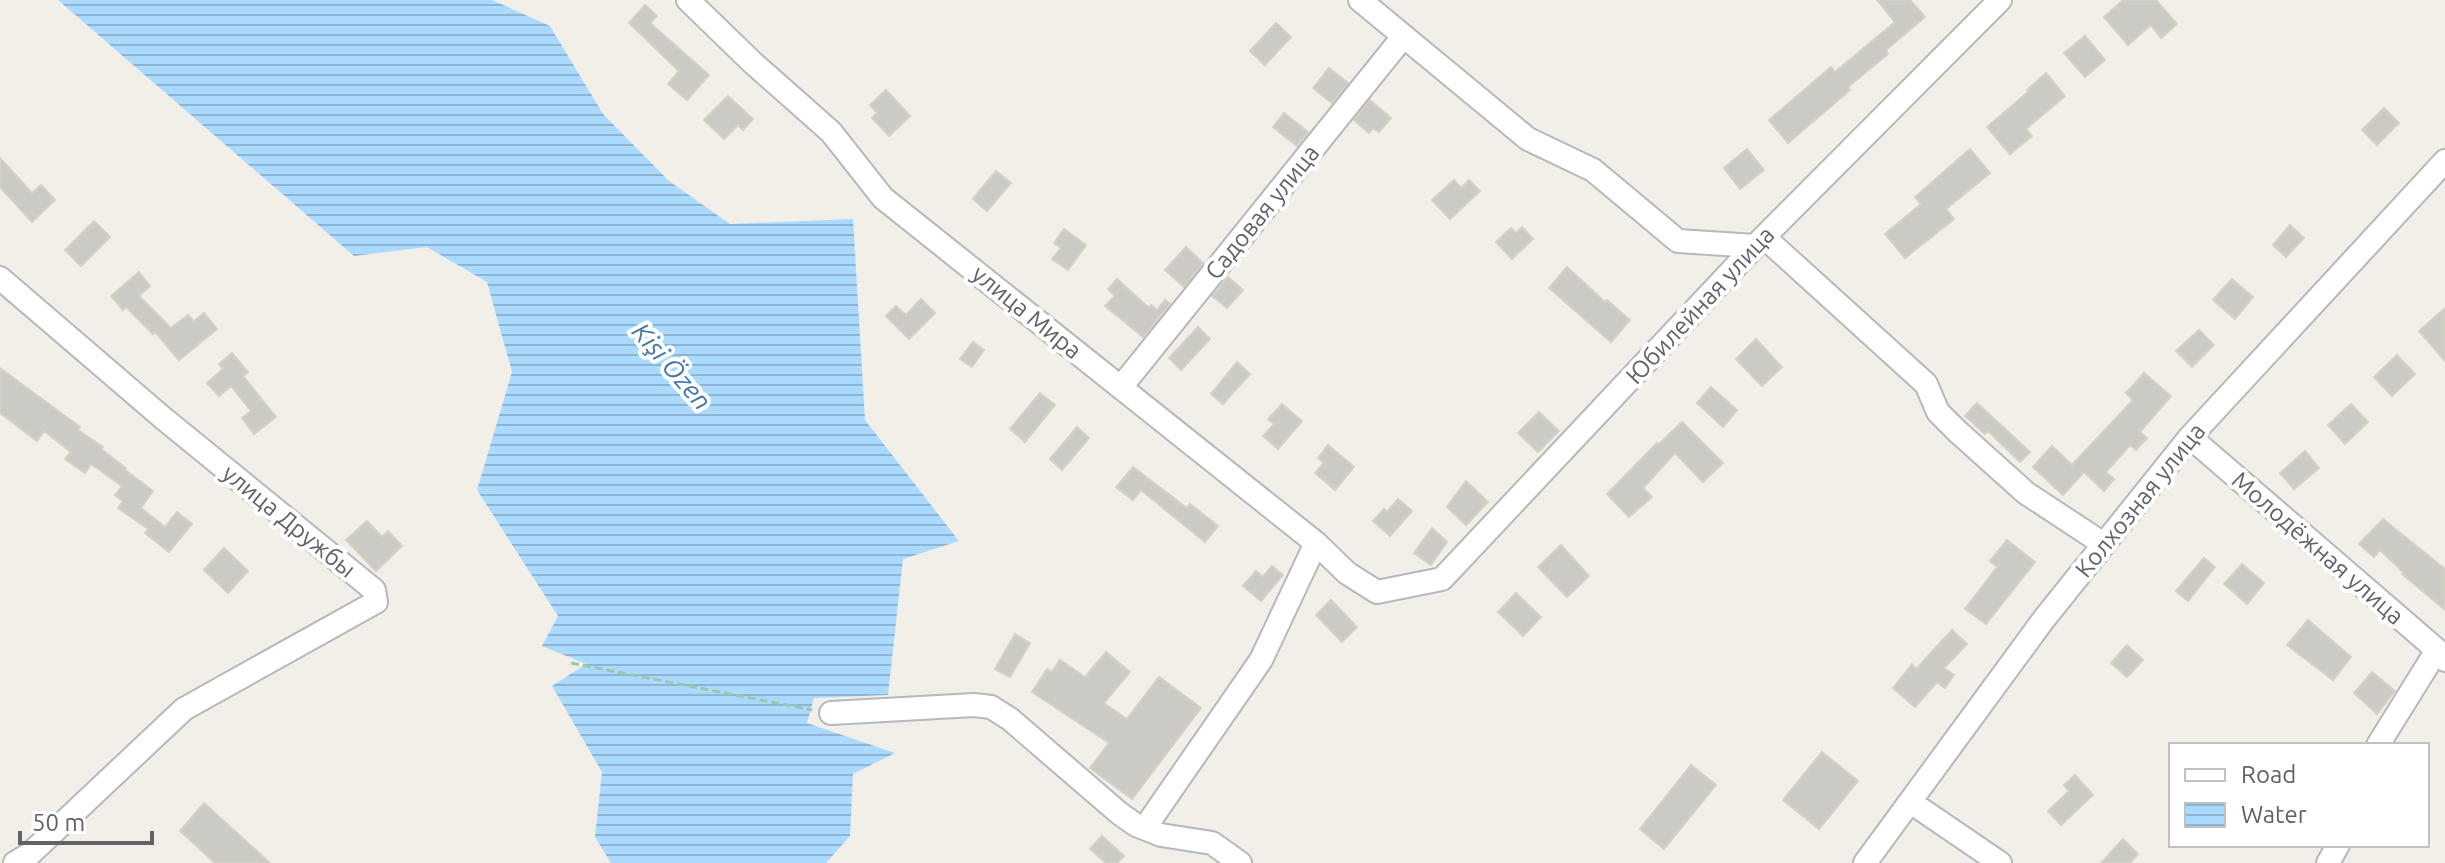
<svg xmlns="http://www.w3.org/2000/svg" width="2445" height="863" viewBox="0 0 2445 863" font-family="Ubuntu,sans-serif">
<defs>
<pattern id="water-rules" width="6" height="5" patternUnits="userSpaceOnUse" patternTransform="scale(2)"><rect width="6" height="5" fill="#aadaff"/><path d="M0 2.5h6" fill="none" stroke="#8eb4d2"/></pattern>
</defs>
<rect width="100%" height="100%" fill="#f1efe8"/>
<!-- water -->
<path fill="url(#water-rules)" d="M58 0H492L550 26 603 114 669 181 730 224 853 219 865 420 959 541 903 559 888 695 814 698 807 723 895 753 853 774 850 836 826 863H611L595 837 602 772 552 686 586 664 542 646 558 616 477 490 512 372 487 282 427 247 354 256Z"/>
<!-- building -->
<path fill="#cccac5" stroke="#d6d1c6" stroke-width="2" d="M1877 0H1910L1925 17 1886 50 1888 54 1848 87 1850 90 1788 143 1769 120 1831 67 1835 72 1895 22Z
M2123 0H2156L2177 24 2161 38 2151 25 2128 45 2104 17Z
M645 5 657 16 650 23 709 75 687 100 668 84 679 71 629 23Z
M1276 23 1291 37 1265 65 1250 51Z
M2085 36 2105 60 2085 77 2064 53Z
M1329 68 1348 83 1332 103 1313 88Z
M2046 73 2065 96 2026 129 2032 136 2010 154 1987 127 2028 92 2027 90Z
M886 90 910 116 889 136 872 118 877 113 870 105Z
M728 96 753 119 743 130 738 125 724 139 704 120Z
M1370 100 1391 118 1379 132 1373 128 1369 133 1354 120Z
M2384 108 2399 123 2377 145 2362 130Z
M1284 113 1308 132 1297 146 1273 127Z
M1747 149 1764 170 1740 189 1724 168Z
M1970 149 1990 173 1946 209 1954 219 1905 258 1885 234 1921 204 1915 197Z
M0 158 32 193 41 185 55 200 32 222 0 187Z
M996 171 1011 183 987 211 973 199Z
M1454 180 1461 188 1469 180 1480 191 1450 219 1432 200Z
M94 221 110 237 81 266 65 250Z
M2290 225 2304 238 2286 257 2273 245Z
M1522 227 1533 239 1512 259 1496 242 1511 228 1516 233Z
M1064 229 1086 245 1068 270 1052 259 1061 248 1054 243Z
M1186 247 1203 263 1184 287 1165 270Z
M1567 267 1605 302 1607 300 1630 320 1611 342 1549 288Z
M139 272 150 286 139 296 171 328 188 315 194 321 204 313 217 329 179 360 155 332 153 334 126 307 123 310 111 296Z
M1228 277 1243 290 1227 308 1212 296Z
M1117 279 1149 308 1151 305 1157 310 1165 300 1170 304 1143 337 1105 306 1115 296 1108 289Z
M2232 279 2253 297 2235 319 2213 300Z
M921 299 935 313 909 339 886 316 896 306 906 315Z
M2445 308V361L2419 331Z
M1198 327 1210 339 1181 370 1169 358Z
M2199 330 2214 345 2192 367 2176 351Z
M1756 339 1782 367 1762 386 1736 359Z
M973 342 984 350 972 367 960 359Z
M232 353 248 372 243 376 276 417 254 434 242 418 251 411 231 386 219 396 207 383 223 369 219 364Z
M2397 355 2415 374 2392 396 2374 377Z
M1237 362 1250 374 1223 404 1211 394Z
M0 368 80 427 78 430 103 447 101 449 126 468 125 470 153 491 141 508 165 527 177 512 192 524 169 552 145 533 148 529 118 508 123 501 115 495 122 486 91 464 85 473 65 459 71 452 44 431 37 441 0 413Z
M2144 373 2171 396 2140 432 2147 438 2136 450 2130 445 2106 472 2114 479 2104 491 2084 472 2063 495 2033 467 2052 446 2072 465 2133 400 2126 393Z
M1711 387 1737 410 1723 427 1697 403Z
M1040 393 1055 405 1025 442 1010 429Z
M1977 403 2030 452 2020 462 1988 431 1985 434 1965 416Z
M1282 404 1302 421 1278 449 1263 436 1274 424 1268 419Z
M2351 404 2368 422 2345 444 2328 425Z
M1539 412 1559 431 1538 452 1518 433Z
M1682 422 1723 463 1703 482 1675 453 1643 488 1652 497 1629 517 1607 494 1657 443 1659 444Z
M1077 427 1089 438 1062 470 1050 459Z
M1328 445 1354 467 1335 490 1315 473 1324 463 1318 458Z
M2305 451 2319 468 2294 489 2280 473Z
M1133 467 1187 508 1190 504 1218 526 1205 542 1141 490 1133 500 1116 487Z
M1466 481 1488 502 1466 525 1447 507Z
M1398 499 1412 511 1390 536 1373 521 1384 509 1387 512Z
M2383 519 2445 569V610L2402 574 2404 573 2380 550 2374 557 2359 544Z
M367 521 382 537 388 531 402 546 376 571 346 540Z
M1432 528 1447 542 1431 565 1414 553Z
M2007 540 2035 562 1986 624 1965 609 1997 567 1990 561Z
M1561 545 1589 576 1567 597 1538 567Z
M224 548 248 571 228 593 204 570Z
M2204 558 2215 567 2188 601 2176 591Z
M2242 564 2264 583 2247 604 2224 584Z
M1272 566 1283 575 1261 601 1243 586 1256 571 1263 577Z
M1516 593 1541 617 1523 636 1498 612Z
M1331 600 1357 627 1342 642 1316 615Z
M2308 620 2351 657 2333 680 2287 645Z
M1952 630 1967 644 1944 668 1954 675 1945 688 1937 682 1915 707 1893 688 1912 664 1916 669Z
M1015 634 1030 643 1010 677 995 669Z
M2127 645 2143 660 2127 677 2111 663Z
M1106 652 1130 672 1104 703 1127 719 1159 677 1201 708 1132 799 1090 768 1109 743 1032 692 1047 669 1052 672 1060 660 1085 677Z
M2372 672 2395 691 2377 714 2354 693Z
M1822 752 1858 781 1819 829 1783 800Z
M1691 765 1716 785 1664 849 1640 829Z
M2075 775 2093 795 2061 825 2048 811 2069 791 2064 785Z
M204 803 270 863H215L180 831Z
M1102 836 1124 856 1117 863H1106L1090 849Z
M2123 839 2138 854 2130 863H2101Z"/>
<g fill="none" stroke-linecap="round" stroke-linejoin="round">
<defs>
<path id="minor" d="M688 0 753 63 831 132 883 198 1316 543 1347 573 1377 592 1442 579 1755 246 2000 0
M1360 0 1528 139 1593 170 1678 241 1755 246
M1764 237 1926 384 1938 412 1957 431 2026 493 2102 543
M0 278 163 418 374 590 376 602 184 709 30 854 15 863
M1121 387 1403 37
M2190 437 2437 650 2445 660
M831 713 974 705 991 707 1010 719 1119 813 1136 825 1161 835 1212 843 1240 863
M2378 745 2437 650
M1912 803 2000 863
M1151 819 1261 660 1316 543
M1865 863 2044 619 2190 437 2445 161
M2328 863 2338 845"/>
</defs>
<!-- minor casing -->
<use href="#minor" stroke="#b5b8bc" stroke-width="26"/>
<!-- path -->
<path stroke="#9cc7a9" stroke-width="3" stroke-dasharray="8 4" stroke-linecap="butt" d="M571 663 812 710"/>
<!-- minor -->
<use href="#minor" stroke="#fff" stroke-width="22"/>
</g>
<g text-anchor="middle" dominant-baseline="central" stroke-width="8" stroke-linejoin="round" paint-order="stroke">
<!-- street labels -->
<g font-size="24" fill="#5f6368" stroke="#fff">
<text transform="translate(1262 212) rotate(-51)">Садовая улица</text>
<text transform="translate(1700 305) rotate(-47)">Юбилейная улица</text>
<text transform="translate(1027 312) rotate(39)">улица Мира</text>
<text transform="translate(2140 500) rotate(-51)">Колхозная улица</text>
<text transform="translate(289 521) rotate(39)">улица Дружбы</text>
<text transform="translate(2318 548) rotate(41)">Молодёжная улица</text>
</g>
<!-- water labels -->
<g font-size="26" font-style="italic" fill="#4174aa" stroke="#fff">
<text transform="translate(672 366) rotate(49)">Kişi Özen</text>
</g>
</g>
<!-- legend -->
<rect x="2169" y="743" width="260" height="104" fill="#ffffff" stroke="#bfc1c3" stroke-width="2"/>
<rect x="2185" y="769" width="40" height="12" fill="#ffffff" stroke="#bfc1c3" stroke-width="2"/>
<text x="2241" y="783" font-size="24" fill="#5f6368">Road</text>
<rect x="2185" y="803" width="40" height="24" fill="url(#water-rules)" stroke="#bfc1c3" stroke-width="2"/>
<text x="2241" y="823" font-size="24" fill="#5f6368">Water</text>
<!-- scale -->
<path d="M20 831v12h132v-12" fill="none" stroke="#5f6368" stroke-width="4"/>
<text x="32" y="831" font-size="24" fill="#5f6368" stroke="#ffffff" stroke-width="6" paint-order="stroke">50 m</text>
</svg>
